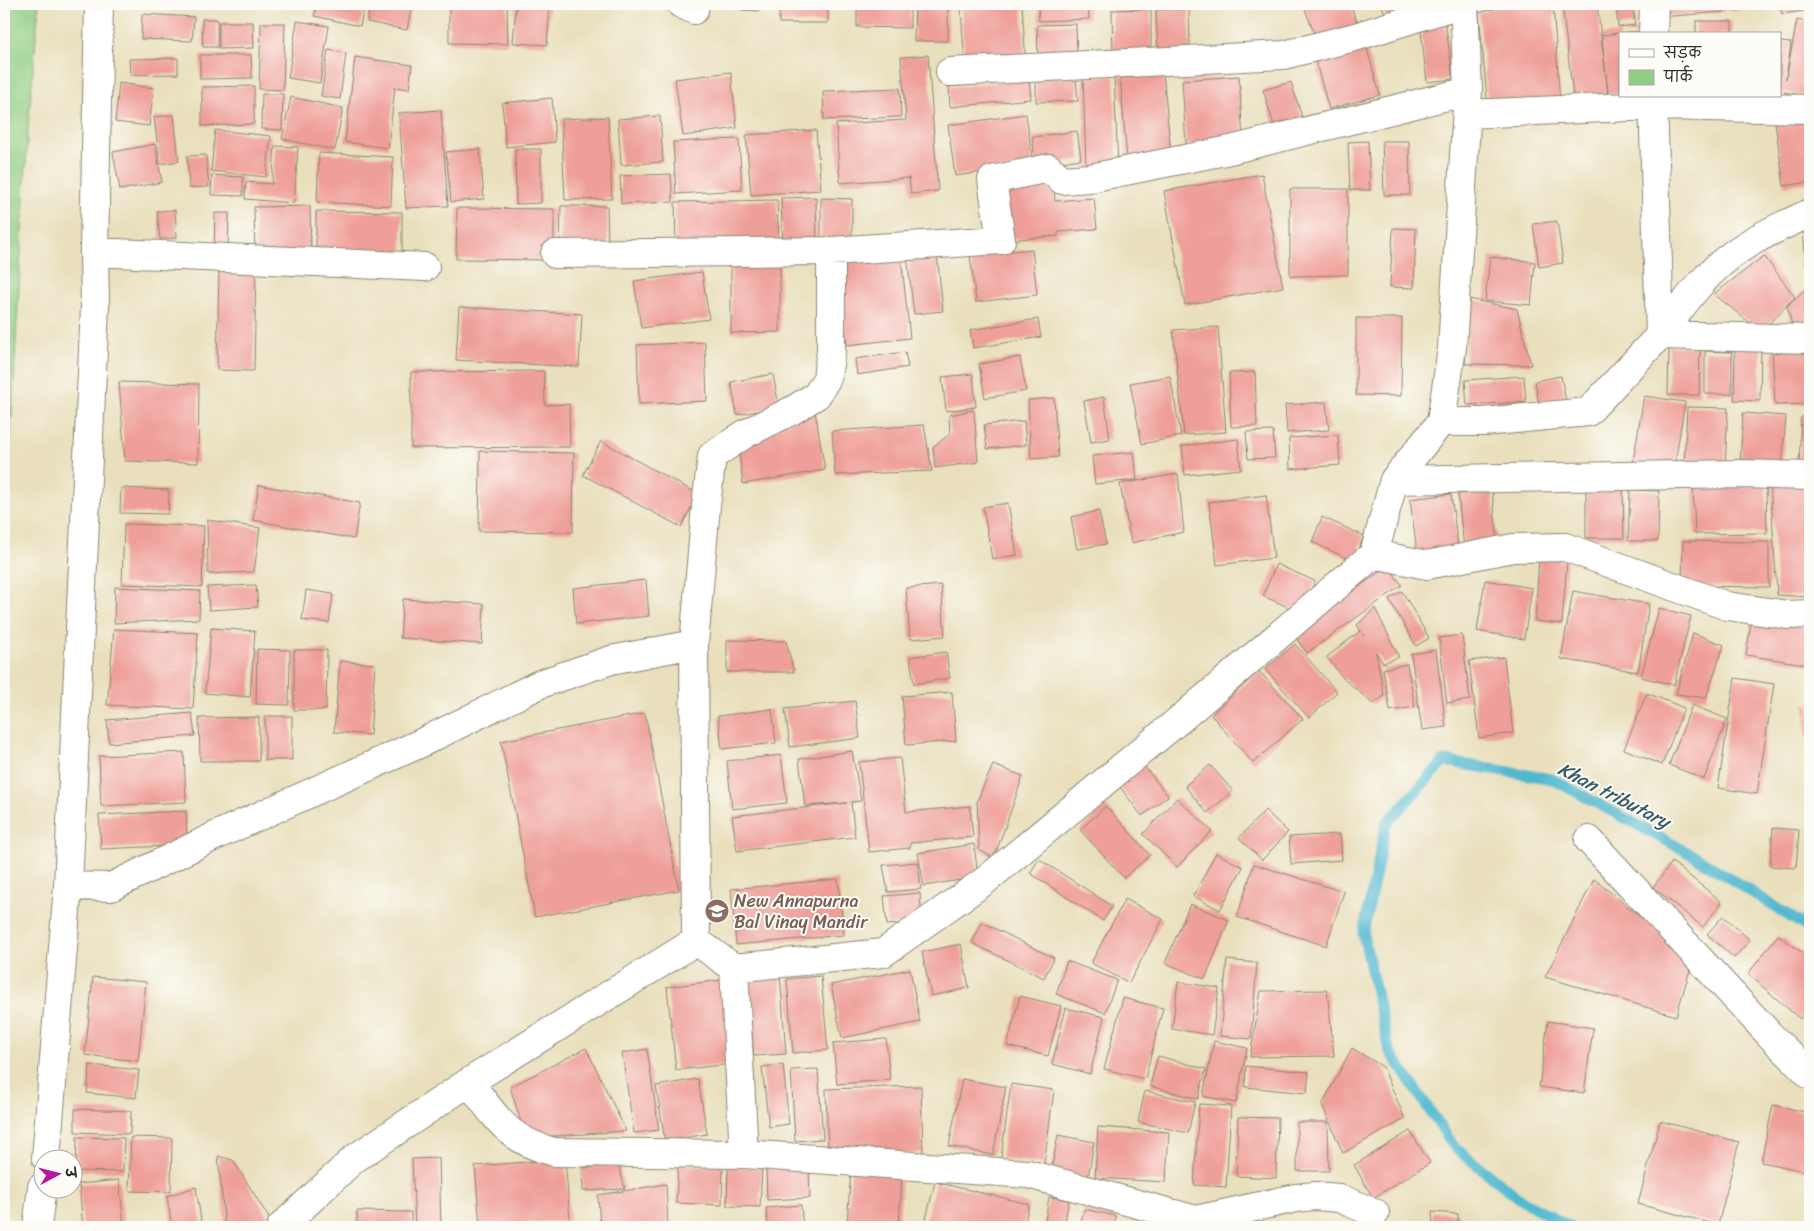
<svg xmlns="http://www.w3.org/2000/svg" width="1814" height="1231" viewBox="0 0 1814 1231" font-family="Sriracha,'Playpen Sans Deva',sans-serif">
<rect width="100%" height="100%" fill="#fdfcf7"/>
<filter id="ink" filterUnits="userSpaceOnUse"><feTurbulence type="fractalNoise" baseFrequency=".02" numOctaves="2"/><feDisplacementMap in="SourceGraphic" scale="10" xChannelSelector="R" yChannelSelector="G"/><feConvolveMatrix kernelMatrix="1 2 1 2 8 2 1 2 1" color-interpolation-filters="sRGB"/></filter>
<filter id="wash" filterUnits="userSpaceOnUse"><feTurbulence type="fractalNoise" baseFrequency=".0096" numOctaves="4" result="noise"/><feDisplacementMap in="SourceGraphic" scale="20" xChannelSelector="R" yChannelSelector="G"/><feGaussianBlur stdDeviation="1.12" result="paint"/><feColorMatrix in="noise" values="0 0 0 0 0 0 0 0 0 0 0 0 0 0 0 0 0 1.4 0 .05"/><feComposite in="paint" operator="in"/></filter>
<g filter="url(#wash)">
<rect width="100%" height="100%" fill="#e9dfbc"/>
<!-- green -->
<path fill="#91ce83" stroke="#5e7c57" d="M4 4H39L28 127 4 556Z"/>
<g fill="none" stroke-linecap="round" stroke-linejoin="round">
<!-- stream -->
<path stroke="#51b8cf" stroke-width="11" d="M1570 1227 1523 1201 1455 1148 1389 1050 1363 934 1386 824 1444 761 1552 779 1693 855 1810 929"/>
</g>
<g id="blocks">
<!-- building -->
<path fill="#ef9f99" d="M170 4H193V7L170 5Z
M260 4H273V7Z
M317 4H365L360 26 314 16Z
M370 4H412L407 30 367 22Z
M449 4H507L508 44 449 43Z
M516 4H550L547 45 513 43Z
M742 4H760V11L741 10Z
M779 4H828V23H779Z
M857 4H910V28L857 27Z
M915 4H948V41H914Z
M1038 4H1088L1089 19 1039 21Z
M1303 4H1350L1359 27 1318 43Z
M1381 4H1423L1387 18Z
M1510 4H1553L1560 102 1488 108 1479 13Z
M1562 4H1597L1608 93 1573 97Z
M1616 4H1633L1635 25 1618 27Z
M1659 4H1724V12L1660 17Z
M1729 4H1769L1770 6 1730 11Z
M1780 4H1810V10L1782 14Z
M1022 5 1026 64 965 68 961 9Z
M1151 9V55L1113 56 1112 10Z
M1189 9 1190 53 1158 54 1156 10Z
M142 14 194 17 192 41 141 39Z
M202 19H217L218 47H203Z
M1445 19 1453 79 1427 82 1420 23Z
M1797 20 1810 23V97L1784 92 1782 105 1780 96V42L1791 43 1786 79Z
M297 21 329 26 320 83 288 78Z
M1696 21H1732V34H1696Z
M219 22H253L254 48 219 49Z
M261 23H285L283 90 259 89Z
M1076 24 1077 59H1038L1037 25Z
M1642 31V34H1626L1625 32Z
M1620 33V93L1608 94 1602 35Z
M1365 42 1380 95 1329 109 1314 56Z
M328 50 346 53 340 99 321 96Z
M200 55H251L252 78 200 79Z
M928 55 938 191 911 194 909 178 840 183 836 124 906 120 901 57Z
M355 57 412 65 409 89 395 87 388 148 345 142Z
M178 58V74L130 75 129 59Z
M731 72 737 128 683 136 675 79Z
M1163 72 1171 156 1127 160 1120 75Z
M1114 76 1118 168 1086 169 1083 77Z
M1239 76 1243 141 1186 145 1182 80Z
M1076 77 1078 101 1036 102V78Z
M1029 79 1031 99 950 107 949 87Z
M1291 82 1304 124 1276 132 1263 90Z
M119 83 154 88 149 126 115 122Z
M254 86V124L202 126V87Z
M900 88 901 117 824 120 823 91Z
M262 94H283L282 130 261 129Z
M291 97 343 108 335 150 282 139Z
M552 98 555 142 506 147 502 103Z
M441 110 448 206 406 208 399 113Z
M1026 114 1033 165 955 176 948 125Z
M174 115 179 161 160 164 154 117Z
M660 116 663 162 621 165 618 119Z
M608 117 612 199 565 200 561 119Z
M1808 117 1810 135V182L1784 186 1775 122Z
M215 130 271 136 266 177 211 171Z
M816 130 821 190 751 195 746 135Z
M1077 131 1081 159 1036 166 1032 137Z
M739 139 742 190 676 194 673 142Z
M1368 141 1370 190H1350L1348 142Z
M1382 141H1409L1410 195H1384Z
M155 144 162 182 120 190 113 152Z
M275 146 298 147 294 203 245 199 246 182 272 184Z
M480 149 484 199 451 202 446 152Z
M515 149H541V203L516 204Z
M319 153 393 157 391 206 317 202Z
M206 155 209 187 189 188 187 156Z
M671 174 673 202 621 204 620 176Z
M1262 174 1283 287 1185 305 1164 191Z
M212 175 243 177V196L211 195Z
M1053 176 1055 201 1094 198 1097 229 1058 232V236L1006 240 1001 180Z
M1290 189H1348V275L1290 276Z
M816 197 817 247H783L781 198Z
M821 198 852 199V244H821Z
M777 200 779 246 676 247 675 202Z
M310 206 311 255 255 256 254 207Z
M561 206H607L608 245H560Z
M457 208 554 209V260L456 259Z
M175 210 177 238 160 239 157 211Z
M316 211 402 212V257H316Z
M215 213H229L228 253H214Z
M1557 221 1563 263 1539 267 1533 224Z
M1393 228 1416 229 1414 288 1390 287Z
M1803 229H1810V267H1806Z
M1032 249 1037 295 976 302 970 255Z
M937 253 943 311 914 314 907 256Z
M901 256 910 338 847 345 838 263Z
M1764 256 1795 297 1761 332 1714 294Z
M1490 257 1535 262 1531 305 1485 301Z
M780 264V332L731 333V265Z
M219 268 256 269 254 371 217 370Z
M702 272 709 319 641 328 634 281Z
M1810 285V329H1793L1787 306Z
M1469 299 1517 309 1531 365 1465 364Z
M459 307 582 314 579 367 456 360Z
M1356 318H1402L1401 396 1356 395Z
M1038 319 1041 337 973 348 970 330Z
M1218 327 1226 432 1184 435 1173 330Z
M705 342 707 401 639 404 637 345Z
M1669 346 1700 347 1699 395H1668Z
M1810 347V404L1775 405 1772 349Z
M1735 348H1761L1760 401 1734 400Z
M1705 351 1732 352V394H1705Z
M905 352 908 367 857 375 855 359Z
M1020 357 1026 391 985 398 979 364Z
M544 371 545 405 569 404 570 447 411 448V372Z
M1255 372 1257 426 1231 427 1229 373Z
M773 374 779 407 737 415 731 382Z
M973 374 976 407 946 411 942 377Z
M1170 376 1181 436 1142 444 1130 383Z
M1524 376 1526 402 1467 405 1465 380Z
M1561 376 1566 401 1539 406 1535 381Z
M119 382 199 384 198 463 125 461Z
M1644 396 1685 402 1674 469 1633 462Z
M1104 397 1110 439 1091 442 1084 401Z
M1054 398 1058 457 1031 459 1028 400Z
M1326 402 1329 430 1287 433 1285 405Z
M1687 407 1728 408 1725 469 1684 467Z
M974 410 978 462 935 468 933 447 950 434 949 415Z
M815 411 825 470 743 484 738 445Z
M1743 413 1786 416 1782 468 1740 465Z
M1801 417H1810V466L1799 465Z
M1024 421 1026 445 987 449 984 425Z
M924 425 932 471 835 475 832 431Z
M1273 431 1275 458 1248 459 1246 432Z
M1338 435 1340 465 1290 469 1289 438Z
M1238 439 1241 469 1185 475 1182 446Z
M601 441 698 494 681 527 583 475Z
M480 451 574 453 573 532 479 531Z
M1134 452 1137 480 1095 484 1092 456Z
M1178 474 1184 532 1131 543 1120 484Z
M1810 479V597L1777 595 1770 481Z
M259 485 360 503 354 539 253 520Z
M1586 485H1623L1624 538H1586Z
M1766 486 1767 533 1695 534 1693 487Z
M121 488 169 490 168 514 120 513Z
M1492 490 1498 545 1464 548 1458 494Z
M1630 490 1659 491 1658 541H1628Z
M1451 494 1458 547 1417 552 1410 499Z
M1266 495 1274 558 1217 565 1209 502Z
M1008 503 1017 555 992 559 983 507Z
M1099 511 1106 544 1077 549 1071 517Z
M1322 517 1364 536 1353 561 1312 542Z
M207 520 260 528 254 572 208 574Z
M124 524 204 526 202 587 122 584Z
M1683 541 1769 542V587L1682 586Z
M1539 559 1567 561 1562 624 1535 621Z
M1276 564 1315 581 1302 613 1263 596Z
M1388 566 1402 585 1307 653 1293 634Z
M646 580 649 616 576 624 573 588Z
M1485 580 1532 588 1524 639 1477 631Z
M256 585 258 607 209 610 207 587Z
M941 585 945 636 910 639 906 588Z
M115 587 200 591 199 619 114 623Z
M306 590 333 594 329 623 302 620Z
M1402 591 1429 638 1416 646 1389 599Z
M1573 591 1649 604 1638 672 1561 659Z
M403 599 484 604 482 644 400 638Z
M1375 608 1399 657 1383 663 1376 652 1384 696 1373 704 1342 677 1327 657 1360 631 1364 636 1357 625Z
M1659 608 1691 616 1674 685 1641 677Z
M1752 615 1810 624V665L1746 655Z
M211 628 255 631 250 697 205 693Z
M114 629 198 633 193 709 107 705Z
M1693 633 1724 645 1706 698 1676 694Z
M1462 635 1470 700 1447 703 1439 638Z
M727 640 786 641 794 672H727Z
M1295 644 1337 692 1309 718 1265 669Z
M257 649 290 650 289 705 256 704Z
M294 650H327L326 710H294Z
M1436 650 1446 727 1422 730 1411 654Z
M946 652 950 678 914 684 910 657Z
M1504 657 1513 733 1479 738 1469 661Z
M340 661 375 664 370 735 334 732Z
M1407 664 1415 707 1390 711 1383 669Z
M1259 671 1303 719 1253 763 1211 715Z
M1735 678 1774 684 1757 794 1718 788Z
M952 692 956 741 906 745 902 696Z
M1647 693 1684 708 1662 765 1624 749Z
M855 701 860 738 790 747 785 709Z
M1805 704H1810V738H1806Z
M1692 705 1727 719 1704 779 1669 765Z
M772 709 776 743 722 749 718 716Z
M192 713 195 736 109 743 107 720Z
M645 713 679 890 535 917 501 741Z
M265 716H292V760H265Z
M259 717V761H200L199 718Z
M852 751 861 801 851 802 855 837 737 851 732 816 847 803 805 806 799 759Z
M184 752 186 802 101 806 99 756Z
M781 755 787 803 732 809 727 761Z
M900 758 906 812 970 806 973 837 910 843V848L869 852 859 762Z
M993 765 1023 776 994 858 979 850 977 801Z
M1210 765 1233 791 1207 813 1185 786Z
M1144 766 1168 796 1142 816 1120 787Z
M1177 798 1212 831 1177 867 1143 834Z
M1106 806 1150 855 1124 878 1080 830Z
M1265 810 1288 832 1262 860 1239 838Z
M186 811 187 845 101 849 99 815Z
M1773 828 1799 830 1796 868 1770 866Z
M1340 834 1342 860 1291 864 1289 837Z
M974 844 978 877 924 886 918 853Z
M1216 853 1243 867 1220 910 1193 896Z
M1039 859 1112 906 1103 921 1030 873Z
M918 862 921 889 888 892 883 865Z
M1672 862 1722 902 1703 927 1653 887Z
M1254 864 1344 892 1326 946 1237 917Z
M838 879 844 935 736 945 731 889Z
M1594 879 1693 960 1676 1016 1545 977Z
M920 893 922 922 887 925 884 896Z
M1125 899 1163 919 1129 983 1091 963Z
M1190 904 1229 920 1205 979 1165 963Z
M1723 916 1750 940 1734 958 1707 934Z
M982 922 1054 958 1044 978 972 943Z
M1778 935 1810 958V1004L1800 1019 1748 974Z
M961 944 969 988 931 996 922 952Z
M1227 960 1257 963 1251 1039 1220 1036Z
M1067 961 1117 980 1105 1013 1056 994Z
M910 969 920 1022 842 1038 831 985Z
M780 973 786 1054 754 1056 747 976Z
M821 976 828 1050 793 1053 787 979Z
M93 977 146 982 138 1061 85 1055Z
M722 980 732 1064 676 1070 667 987Z
M1178 982 1219 988 1212 1035 1172 1029Z
M1327 990 1334 1056 1250 1057 1261 991Z
M1020 996 1061 1006 1048 1056 1007 1046Z
M1123 998 1163 1008 1145 1079 1104 1069Z
M1066 1008 1104 1017 1090 1074 1052 1064Z
M1810 1009V1024L1804 1020Z
M1548 1021 1593 1028 1584 1093 1539 1087Z
M886 1039 890 1080 837 1084 833 1043Z
M1214 1041 1247 1048 1236 1103 1203 1096Z
M586 1048 626 1131 526 1138 510 1087Z
M1352 1048 1383 1067 1405 1119 1343 1153 1322 1105Z
M647 1049 659 1130 634 1133 622 1053Z
M1158 1056 1206 1069 1198 1099 1150 1086Z
M90 1065 139 1070 136 1098 87 1093Z
M783 1065 789 1124 769 1127 762 1067Z
M1246 1066 1309 1072 1307 1093 1245 1087Z
M818 1069 823 1139 795 1141 791 1070Z
M698 1079 707 1134 665 1141 656 1086Z
M962 1079 1006 1087 993 1155 949 1146Z
M1011 1084 1054 1090 1044 1164 1001 1158Z
M921 1086 923 1153 828 1156 826 1089Z
M1145 1091 1195 1102 1188 1133 1138 1122Z
M1199 1104 1231 1106 1226 1187 1194 1185Z
M1773 1105 1810 1113V1147L1805 1171 1761 1162Z
M75 1109 131 1111 130 1134 75 1132Z
M1238 1117 1278 1118 1276 1178 1236 1176Z
M1660 1121 1739 1142 1718 1225 1638 1204Z
M1297 1122H1328L1329 1171H1297Z
M1098 1127 1169 1132 1166 1182 1095 1178Z
M1410 1131 1430 1163 1373 1198 1354 1165Z
M1058 1135 1094 1142 1088 1178 1051 1171Z
M77 1137 124 1138 123 1172 76 1171Z
M131 1137 172 1138 171 1192 129 1191Z
M218 1156 233 1160 272 1223 265 1227H225Z
M439 1158 441 1227H415L412 1159Z
M565 1159 570 1220 480 1227 475 1166Z
M678 1164 723 1166 722 1205 676 1203Z
M619 1166 625 1189 583 1191 582 1168Z
M728 1166 762 1168 760 1207 727 1206Z
M809 1167 810 1198 767 1200 766 1169Z
M851 1170 902 1174 899 1227 847 1224Z
M119 1180 124 1225 83 1227 79 1184Z
M935 1182 1029 1204 1024 1227H924Z
M666 1184 668 1227H600L598 1195Z
M196 1187 202 1227H172L167 1196Z
M1049 1197 1069 1200 1064 1227H1044Z
M801 1205 803 1227H768L766 1208Z
M1084 1209 1116 1216 1114 1227H1080Z
M357 1211 411 1212V1227H357Z
M1432 1212 1458 1214V1227H1433Z
M830 1223 854 1226V1227H831Z
M1277 1223 1287 1227H1275Z
M348 1225 349 1227H329V1226Z"/>
</g>
</g>
<g filter="url(#ink)">
<use href="#blocks" fill-opacity="0" stroke="#8a8574" stroke-width="1"/>
<g fill="none" stroke-linecap="round" stroke-linejoin="round">
<defs>
<path id="minor" d="M681 4 694 10
M1653 34 1654 4
M950 72 1284 55 1355 37 1460 4
M1653 96 1660 335
M1467 114 1653 106 1810 109
M94 252 425 267
M555 254 831 251 1001 240 992 180 1049 168 1062 180 1090 178 1230 150 1468 91
M1660 335C1681 308 1701 278 1729 257 1753 238 1782 226 1810 213
M1441 422H1483L1588 412 1660 335 1810 339
M1394 480 1741 474 1810 476
M1374 554 1427 565 1513 548 1565 547 1727 606 1788 615 1810 614
M1589 840 1769 1034 1810 1075
M68 886 111 887 215 836 419 744 540 684 611 660 694 644
M696 941 734 968 883 953 986 880 1185 715 1374 554 1394 480 1441 422 1452 348 1468 91 1464 4
M734 968 744 1154 1028 1174 1196 1220 1203 1227
M469 1082C497 1118 507 1140 554 1152L744 1154
M46 1158 68 886 95 307 94 252 99 4
M1196 1220 1296 1198 1315 1196 1339 1198 1375 1213
M37 1227 42 1187
M281 1227 354 1159 469 1082 696 941 694 644 706 506 712 456 745 434 793 410 817 395 827 378 831 350V251"/>
</defs>
<!-- minor casing -->
<use href="#minor" stroke="#8a8574" stroke-width="30"/>
<!-- minor -->
<use href="#minor" stroke="#fff" stroke-width="28"/>
</g>
</g>
<!-- icons -->
<defs>
<symbol id="school-disc" viewBox="-11 -11 22 22"><circle r="9.5" fill="#8d6e63" stroke="#fdfcf7"/><path d="M0-5L7-2L0 1L-7-2ZM-4 1L0 2.5L4 1V4Q0 6-4 4Z" fill="#fff"/></symbol>
</defs>
<g fill-rule="evenodd">
<use href="#school-disc" x="703" y="897" width="28" height="28"/>
</g>
<g text-anchor="middle" dominant-baseline="central" stroke-width="4" stroke-linejoin="round" paint-order="stroke">
<!-- education labels -->
<g font-size="18" fill="#785e54" stroke="#fdfcf7" text-anchor="start">
<text x="734" y="901">New Annapurna<tspan x="734" dy="21">Bal Vinay Mandir</tspan></text>
</g>
<!-- water labels -->
<g font-size="19" font-style="italic" fill="#385c64" stroke="#fdfcf7">
<text transform="translate(1614 795) rotate(27)">Khan tributary</text>
</g>
</g>
<!-- margin -->
<rect width="1814" height="1231" fill="none" stroke="#fdfcf7" stroke-width="20"/>
<!-- legend -->
<rect x="1619" y="32" width="162" height="65" fill="#fdfcf7" stroke="#a9a8a5"/>
<rect x="1629" y="49" width="25" height="8" fill="#ffffff" stroke="#a9a8a5"/>
<text x="1664" y="58" font-size="15" fill="#2b2b2b">सड़क</text>
<rect x="1629" y="70" width="25" height="15" fill="#91ce83" stroke="#a9a8a5"/>
<text x="1664" y="82" font-size="15" fill="#2b2b2b">पार्क</text>
<!-- north arrow -->
<g transform="translate(58 1174) rotate(83)"><circle r="24" fill="#fdfcf7" stroke="#a9a8a5"/>
<path d="M0-4L9 19L0 12L-9 19Z" fill="#b5179e"/>
<text y="-8" font-size="14" font-weight="bold" text-anchor="middle" fill="#2b2b2b">उ</text>
</g>
</svg>
